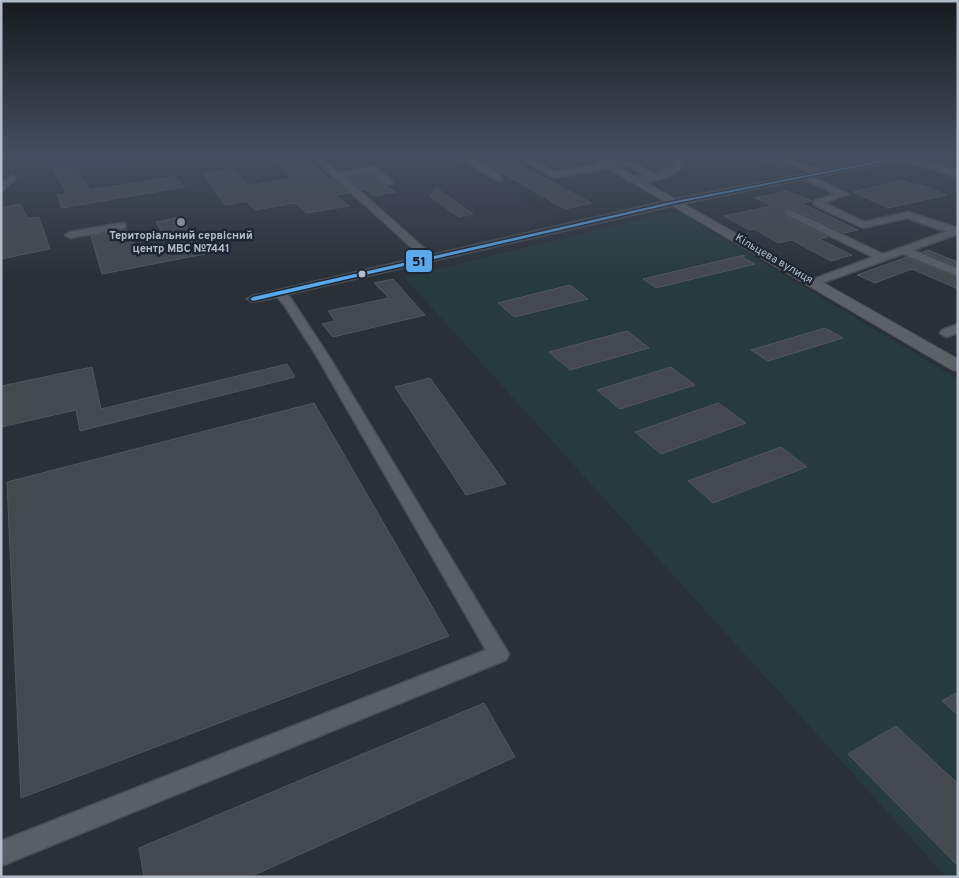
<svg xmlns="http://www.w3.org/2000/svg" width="959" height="878" viewBox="0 0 959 878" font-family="Overpass,sans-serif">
<rect width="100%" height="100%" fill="#2a3038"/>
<!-- medical -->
<path fill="#31303e" d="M81 154H205L51 180 40 164 71 159Z
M485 177 555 220 430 247 373 201Z"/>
<!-- green -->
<path fill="#273a3e" d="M677 211 958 379V877H946L404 277Z"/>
<!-- building -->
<path fill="#444950" stroke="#52575f" d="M268 154H301L328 178H332L349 193 336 195 349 206 307 213 295 203 255 210 246 201 225 205 203 174 234 169 248 186 293 178Z
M498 154 538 174 591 203 565 209 480 160Z
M752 154H768L789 165 778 167Z
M784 154H819V160L805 162Z
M75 166 90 190 175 176 184 187 62 208 57 195 67 194 54 169Z
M370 174 385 185 395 192 373 196 365 189 362 190 348 178Z
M903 180 917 186 922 185 946 195 888 208 853 192Z
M436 188 473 214 459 217 430 196Z
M787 191 812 201 801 203 858 230 844 233 794 209 785 211 786 217 828 237 819 239 852 255 831 261 792 240 778 243 754 229 749 230 724 216 772 206 755 198Z
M20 204 28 218 39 217 50 249 1 259V208Z
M181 217 205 254 102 274 91 236 128 230 138 254 170 248 156 222Z
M928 250 958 262V267L923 252Z
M744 255V258L755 264 656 288 643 279Z
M907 257 958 278V289L912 269 875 283 857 275Z
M393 279 425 315 333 337 322 324 335 321 328 311 389 298 374 283Z
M570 285 588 299 514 317 498 303Z
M825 328 843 338 768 361 751 350Z
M627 331 649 348 570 370 549 352Z
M287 364 295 377 80 431 76 410 1 427V386L92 367 101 409Z
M671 367 695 385 620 409 597 390Z
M430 378 506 484 466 495 395 387Z
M314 403 449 636 21 798 7 482Z
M718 403 746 423 661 454 635 432Z
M781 447 807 467 713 503 688 481Z
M958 692V715L942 701Z
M484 703 515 757 250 877H144L139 848Z
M896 726 958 784V866L848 754Z"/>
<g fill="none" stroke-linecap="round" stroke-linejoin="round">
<defs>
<path id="minor" d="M309 154H317L339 173 373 166 392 180V184H386L371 172 344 177 432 255 676 199 811 173 770 154H780L821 171 908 154H923L922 156 912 158 958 171V177L902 160 813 177 848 194 825 203 864 222 908 212 958 228V234L913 250 958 269V276L903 254 819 284H811L809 282 811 280 873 257 787 215V211H793L883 254 948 231 938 229 907 218 863 228 814 205V201L835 194 803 179 676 205 288 294 328 355 509 654 506 660 1 866V841L486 650 316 355 284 305 277 297 253 302 247 299 253 296 422 257Z
M475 154H490L489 156 473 159 502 176V180H496L461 158Z
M512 154H521L555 172 600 164 598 162C612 152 642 165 655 174L674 166 676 155 683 157 682 167C669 181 648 181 631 182L628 181V177L646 175 627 166 613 164 612 167 609 168 554 178Z
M12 175 16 178 1 192V184Z
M122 223 125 224V228L70 238 65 235 70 232Z
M958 324V333L946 337 940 333 942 330Z"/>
<path id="major" d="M584 154H596L958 359V371L952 370Z"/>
</defs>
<!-- minor casing -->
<use href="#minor" stroke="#484c53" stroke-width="3"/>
<!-- major casing -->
<use href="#major" stroke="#484c55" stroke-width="2"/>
<!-- minor -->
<use href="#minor" fill="#5a5e66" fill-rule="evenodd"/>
<!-- major -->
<use href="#major" fill="#5c6168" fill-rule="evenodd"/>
<defs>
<path id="bus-1" d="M915 154H921L676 203 253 301 250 299 253 297 676 201Z"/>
</defs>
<!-- bus-1 casing -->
<use href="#bus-1" stroke="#1d2633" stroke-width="3"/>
<!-- bus-1 -->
<use href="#bus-1" fill="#5aa8eb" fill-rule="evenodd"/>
</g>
<!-- sky -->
<linearGradient id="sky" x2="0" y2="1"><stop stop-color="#171a1f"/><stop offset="0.56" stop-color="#444e5e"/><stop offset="1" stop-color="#444e5e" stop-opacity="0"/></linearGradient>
<rect width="959" height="277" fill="url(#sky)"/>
<!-- markers -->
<circle fill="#848b96" stroke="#1d2633" stroke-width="2" cx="181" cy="222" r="5"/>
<circle fill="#b4bcc9" stroke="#1d2633" stroke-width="2" cx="362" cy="274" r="4.5"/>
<g text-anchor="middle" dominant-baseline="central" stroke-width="5" stroke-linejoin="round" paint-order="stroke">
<!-- far-poi labels -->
<g font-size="11" font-weight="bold" fill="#b4bcc9" stroke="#1d2633">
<text x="181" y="236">Територіальний сервісний<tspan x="181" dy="13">центр МВС №7441</tspan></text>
</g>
<!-- far-street labels -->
<g font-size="11" fill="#b4bcc9" stroke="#1d2633">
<text transform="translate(774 259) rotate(30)">Кільцева вулиця</text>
</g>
</g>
<rect stroke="#1d2633" stroke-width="2" x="405" y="249" width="28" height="24" rx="5" fill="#5aa8eb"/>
<g font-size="14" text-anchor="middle" font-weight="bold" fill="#111">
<text x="419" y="266">51</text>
</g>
<!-- border -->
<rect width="959" height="878" fill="none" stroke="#b4bcc9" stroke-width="5"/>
</svg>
